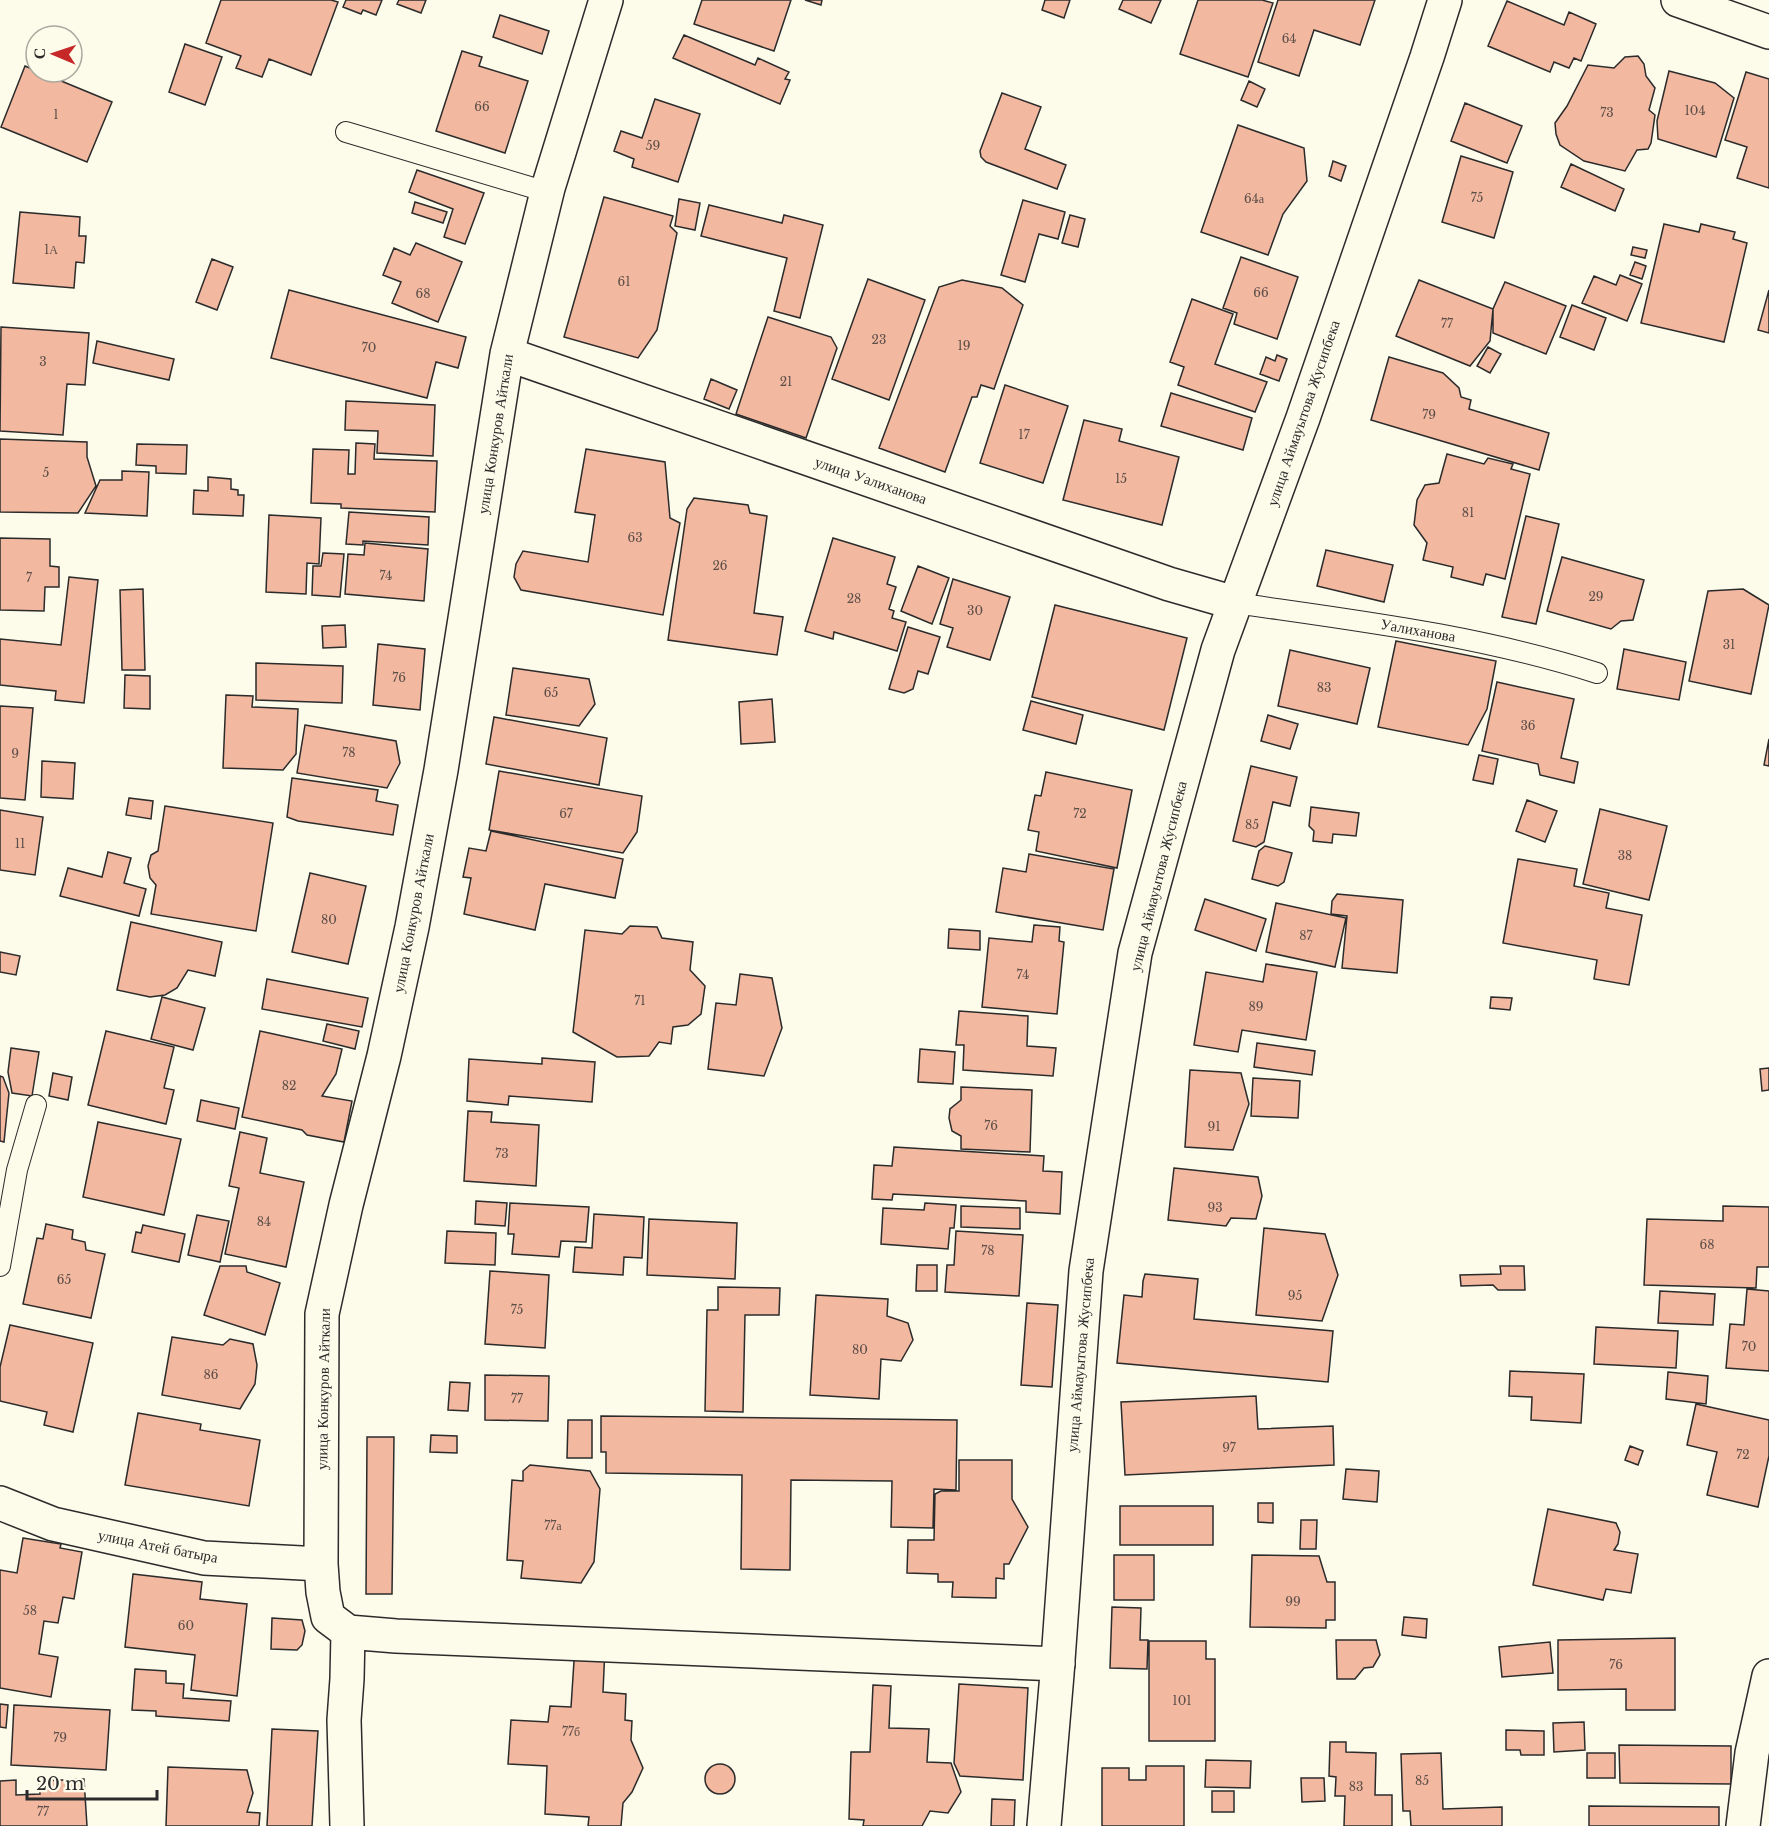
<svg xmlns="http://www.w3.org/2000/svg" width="1769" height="1826" viewBox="0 0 1769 1826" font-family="'Libre Baskerville',serif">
<rect width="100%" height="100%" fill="#fdfbea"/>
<!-- building -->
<path fill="#f2b8a0" stroke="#2b2b2b" stroke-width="1.5" d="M221 0H331L338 2 311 75 269 59 262 77 236 68 241 56 206 43Z
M346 0H382L376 15 363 10 361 14 343 7Z
M399 0H426L421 13 397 4Z
M702 0H791L774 51 694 24Z
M805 0H822L821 5Z
M1045 0H1070L1064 18 1042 10Z
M1123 0H1161L1151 23 1119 9Z
M1198 0H1262L1273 3 1248 77 1180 54Z
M1278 0H1375L1360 45 1314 30 1299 76 1258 62Z
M1507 1 1564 25 1569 12 1596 24 1581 61 1574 58 1569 68 1554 62 1550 72 1488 46Z
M500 15 549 31 542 54 493 37Z
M684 35 755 65 758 58 789 72 785 79 790 80 780 104 673 58Z
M185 44 222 57 205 105 169 92Z
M462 51 482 57 479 66 528 81 505 153 436 131Z
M1638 56 1644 64 1646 76 1655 88 1649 110 1655 115 1651 143 1648 149 1637 150 1625 171 1584 161 1560 145 1556 134 1555 123 1567 106 1588 65 1614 68 1625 57Z
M25 66 112 102 87 162 1 127Z
M1669 71 1715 83 1734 98 1716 157 1658 139 1657 121Z
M1746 72 1769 79V188L1737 178 1747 147 1725 140Z
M1249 81 1265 89 1257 107 1241 100Z
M1002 93 1041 107 1025 149 1066 165 1057 189 986 162 981 157 980 151Z
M655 99 700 114 678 182 632 167 634 159 614 151 621 131 642 138Z
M1465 103 1522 126 1507 163 1451 141Z
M1238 125 1304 148 1307 181 1283 214 1268 255 1201 232Z
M1461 156 1513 172 1494 238 1442 222Z
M1333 161 1346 166 1341 181 1329 176Z
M1571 164 1624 189 1615 211 1561 187Z
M417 170 484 193 465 244 444 237 453 209 409 192Z
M604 197 673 216 670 226 677 233 657 330 638 358 564 337Z
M679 199 700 203 695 230 675 226Z
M1023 200 1065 212 1058 239 1039 234 1025 282 1001 275Z
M415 202 447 212 443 223 412 213Z
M709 205 782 223 784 215 823 225 800 318 774 311 787 258 701 236Z
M20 212 80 217 79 236H86L84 263 76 262 74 288 13 283Z
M1070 215 1085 219 1078 247 1062 243Z
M1664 224 1699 232 1701 224 1735 232 1733 239 1747 243 1724 342 1641 323Z
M416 243 462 262 438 322 392 303 401 282 383 275 394 248 410 255Z
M1633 247 1647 250 1645 258 1631 255Z
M1241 257 1298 277 1277 339 1234 324 1237 313 1223 308Z
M212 259 233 267 217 310 196 302Z
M1635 262 1646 266 1642 279 1630 275Z
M1620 275 1642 284 1627 321 1582 303 1594 276 1616 285Z
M868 279 925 300 889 400 832 379Z
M962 280 1002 288 1023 305 994 389 981 385 977 397H972L945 472 879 448 939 287Z
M1419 280 1493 309 1490 341 1470 366 1396 336Z
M1505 282 1566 306 1546 354 1493 333V309Z
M289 290 466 337 458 368 436 362 427 398 271 358Z
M1769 290V333L1758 330Z
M1192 299 1233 314 1215 364 1267 382 1255 412 1178 385 1184 367 1170 362Z
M1572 305 1606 318 1594 350 1560 337Z
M768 317 831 337 837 348 806 438 736 414Z
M1 327 89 333 85 385 67 384 63 435 0 431Z
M97 341 174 359 169 380 93 363Z
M1488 347 1501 354 1490 373 1477 366Z
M1277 355 1287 359 1279 381 1260 374 1266 357 1275 361Z
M1389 357 1443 373 1459 388 1461 397 1471 400 1469 409 1549 433 1539 470 1371 420Z
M711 379 737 390 729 409 704 399Z
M1005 385 1068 406 1043 483 980 463Z
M1171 393 1252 418 1243 450 1161 426Z
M346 401 435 405 433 456 377 453 378 431 345 430Z
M1084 420 1122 429 1119 441 1179 457 1162 525 1063 500Z
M0 439 87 442V457L96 486 78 513 0 512Z
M356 443 375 444 374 459 437 461 435 512 341 508V504L311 503 313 449 349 450 348 474H355Z
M137 444 187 445 186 474 156 473V466L136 465Z
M586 449 665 462 670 518 680 523 663 615 521 590 514 577 516 564 523 551 588 562 595 515 575 512Z
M1447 454 1484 464 1488 458 1513 464 1511 469 1530 474 1505 579 1486 574 1483 585 1451 577 1453 567 1423 560 1427 543 1414 525 1417 500 1425 485 1439 483Z
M122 471 149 472 147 516 85 513 100 480H122Z
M208 477 231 479V489L238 490V495H244L243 516 193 514 194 490 208 491Z
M694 498 748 505 750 513 767 516 754 613 783 617 777 655 668 640 687 509Z
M349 512 429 517 428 545 363 541V545L346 544Z
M269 515 321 518 319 564 307 563 306 594 266 592Z
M1526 516 1559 524 1536 624 1502 617Z
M0 538 50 539V566L59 567V587H45L44 611 0 610Z
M833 538 895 557 887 584 896 587 889 609 894 611 892 618 906 622 897 651 834 632 833 639 805 631Z
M365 543 428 549 424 601 345 594 348 554 364 555Z
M1326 550 1393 565 1384 602 1317 586Z
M323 553 344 554 340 597 312 595 313 566H321Z
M1562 557 1644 580 1633 620 1621 621 1611 629 1547 611Z
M918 566 949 578 932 624 901 611Z
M69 577 98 580 84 703 55 700 56 691 0 685V639L61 645Z
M953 579 1010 597 990 660 947 647 953 628 940 624Z
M143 589 145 670H122L120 590Z
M1743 589 1769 605 1751 694 1689 681 1708 591Z
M1055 605 1187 638 1164 730 1032 697Z
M345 625 346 647 323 648 322 626Z
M908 627 940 637 928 674 918 671 913 689 904 693 889 689Z
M1396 641 1496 661 1487 709 1468 745 1378 727Z
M378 644 425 649 420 710 373 705Z
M1624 649 1686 662 1679 700 1617 689Z
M1290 650 1370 668 1357 724 1278 706Z
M256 663 343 666 342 703 256 700Z
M513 668 589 679 595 704 579 726 506 715Z
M125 675 150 676V709L124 708Z
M1497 682 1574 699 1561 758 1578 762 1574 783 1540 775 1538 764 1482 751Z
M226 695 253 696 252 707 298 709 296 754 283 770 223 768Z
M772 699 775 742 741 744 739 702Z
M1031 701 1083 715 1076 744 1023 730Z
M0 706 33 708 25 800 0 798Z
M1268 715 1298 724 1290 749 1261 741Z
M494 717 607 738 599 785 486 764Z
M305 725 396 741 400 763 387 788 297 773Z
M1769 739V766L1764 765Z
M1479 755 1498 759 1493 784 1473 780Z
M42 761 75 763 73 799 41 797Z
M1251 766 1297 777 1290 806 1273 802 1264 842 1256 847 1233 841Z
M499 771 642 796 637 832 623 853 489 830Z
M1046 772 1132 790 1117 868 1036 851 1039 832 1028 830 1035 795 1041 796Z
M292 778 378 790 376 801 398 805 393 835 298 821 287 817Z
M129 798 153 801 151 819 126 815Z
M1527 800 1557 811 1545 842 1516 831Z
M165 806 273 823 256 931 151 914 156 885 150 878 148 866 151 855 158 851Z
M1311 807 1359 813 1356 836 1333 834 1332 843 1313 841 1314 831 1309 826Z
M1600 809 1667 826 1649 900 1583 884Z
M0 810 43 817 35 875 0 870Z
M491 831 623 859 615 898 545 884 535 930 464 914 471 878 463 877 469 848 486 851Z
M1265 846 1292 853 1284 882 1278 886 1252 879 1259 851Z
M108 852 131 858 124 883 146 889 139 916 60 896 68 868 102 877Z
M1029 854 1114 869 1103 930 996 912 1003 868 1026 872Z
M1518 859 1577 869 1574 886 1609 893 1606 908 1642 915 1629 985 1594 979 1597 960 1503 943Z
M310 873 366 886 348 964 292 952Z
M1337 894 1403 900 1397 973 1342 968 1347 916 1331 914 1332 901Z
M1205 899 1266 919 1256 951 1195 930Z
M1276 903 1346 918 1335 967 1266 952Z
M131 922 222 942 215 976 188 970 177 988 165 995 150 997 117 990Z
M1034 925 1060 927 1059 941 1064 942 1057 1014 982 1007 989 938 1032 942Z
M630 926 657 927 662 938 693 942 690 970 705 986 701 1014 688 1025 673 1027 671 1044 659 1042 649 1056 617 1057 573 1032 585 930 622 934Z
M949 929 980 931V950L948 948Z
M0 952 20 956 16 975 0 972Z
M1266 964 1317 972 1306 1040 1242 1030 1238 1052 1194 1045 1206 972 1263 982Z
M740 974 772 978 782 1028 764 1076 708 1069 716 1003 736 1005Z
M267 979 368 998 362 1027 262 1009Z
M162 997 205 1008 193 1050 151 1039Z
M1491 997 1512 998 1510 1010 1490 1008Z
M959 1011 1028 1016 1027 1046 1056 1048 1053 1076 963 1070 964 1045H956Z
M327 1024 359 1031 355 1049 323 1041Z
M106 1031 174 1047 164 1088 174 1090 166 1124 88 1105Z
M260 1031 342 1049 336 1074 322 1096 352 1101 344 1142 307 1135 302 1130 242 1117Z
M1257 1043 1315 1051 1312 1075 1254 1067Z
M11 1048 39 1052 32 1096 12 1093 8 1072Z
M920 1049 955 1052 953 1084 918 1082Z
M542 1058 595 1062 592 1102 509 1096 508 1105 467 1101 469 1059 542 1064Z
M1769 1068V1090L1762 1091 1760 1069Z
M1190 1070 1241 1073 1249 1104 1233 1150 1185 1147Z
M53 1073 72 1077 68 1100 49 1096Z
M0 1076 3 1077 9 1093 4 1142 0 1141Z
M1253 1078 1300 1081 1298 1118 1251 1116Z
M961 1087 1032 1090 1030 1152 961 1149V1136L952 1131 949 1118 950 1109 961 1100Z
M201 1100 239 1108 235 1129 197 1121Z
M468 1111 492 1112 491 1122 539 1125 536 1186 464 1181Z
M98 1122 181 1139 164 1215 83 1197Z
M240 1132 267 1138 260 1173 304 1182 286 1267 225 1254 239 1188 229 1186Z
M894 1147 1044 1156 1043 1171 1062 1172 1060 1214 1026 1212V1201L893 1194 892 1200 872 1199 874 1165 892 1166Z
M1174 1168 1258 1177 1262 1196 1256 1219 1231 1218 1226 1226 1168 1220Z
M476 1201 507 1203 505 1226 475 1224Z
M510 1203 589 1207 586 1242 561 1241 559 1257 512 1254 514 1234H508Z
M925 1203 956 1205 954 1228H950L948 1249 881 1244 883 1208 924 1210Z
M961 1206 1020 1208V1229L961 1227Z
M1723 1206 1769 1207V1267H1757L1756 1288 1644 1285 1647 1219 1723 1221Z
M594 1214 644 1217 642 1258 624 1257 623 1275 573 1272 575 1247 592 1248Z
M197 1215 229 1221 220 1262 188 1255Z
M649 1219 737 1223 735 1279 647 1275Z
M46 1224 73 1230 72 1239 85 1242 86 1250 105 1254 91 1318 23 1304 37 1238 43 1239Z
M143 1225 185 1234 179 1262 132 1252 136 1232 141 1233Z
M1264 1228 1325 1234 1338 1275 1322 1321 1256 1315Z
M447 1231 496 1233 495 1265 445 1263Z
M956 1231 1023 1235 1019 1296 945 1292 947 1265H954Z
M917 1265H937V1291H916Z
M220 1266H246L247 1272 280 1283 265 1335 204 1315Z
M1500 1266H1524L1525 1290H1498L1493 1285 1461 1286 1460 1275 1501 1274Z
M490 1271 549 1275 545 1348 485 1344Z
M1145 1274 1198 1279 1194 1319 1333 1331 1328 1382 1117 1363 1124 1295 1142 1297 1143 1281Z
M718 1287 780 1288 779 1315H745L743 1412 705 1411 707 1310H718Z
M1747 1289 1769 1291V1371L1726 1368 1730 1324 1744 1325Z
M1660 1291 1715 1294 1713 1325 1658 1323Z
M816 1295 888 1299 887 1316 908 1323 913 1340 901 1361 881 1359 879 1399 810 1395Z
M1027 1303 1058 1305 1052 1387 1021 1385Z
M10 1325 93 1343 73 1432 44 1425 47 1412 0 1401V1367Z
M1596 1327 1678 1331 1676 1368 1594 1364Z
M172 1337 223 1345 230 1339 253 1344 257 1365 255 1384 240 1409 162 1395Z
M1510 1371 1584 1374 1581 1423 1531 1420 1532 1397 1509 1396Z
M1668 1372 1708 1376 1706 1404 1666 1399Z
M485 1375 549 1376 548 1421 485 1420Z
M450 1382 470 1383 468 1411 448 1410Z
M1256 1396 1258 1429 1333 1426 1334 1465 1125 1475 1121 1402Z
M1696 1404 1769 1420V1456L1758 1507 1707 1495 1717 1452 1687 1445Z
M138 1413 201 1424 200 1430 260 1440 249 1506 125 1485Z
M601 1416 957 1420 956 1490 934 1489 933 1528 891 1527 892 1481 791 1480 790 1570 741 1569 742 1475 606 1473V1452H601Z
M568 1420H592V1458H567Z
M431 1435 457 1436V1453L430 1452Z
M367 1437H394L392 1594H366Z
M1630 1446 1643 1451 1638 1465 1625 1460Z
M959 1460H1012V1499L1028 1527 1009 1564H1004V1579L996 1578V1598L952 1597 953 1582H938V1574L907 1573 908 1540H934L935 1494 941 1491H959Z
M530 1465 590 1471 600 1489 594 1562 581 1583 521 1578 523 1561 507 1560 512 1480 523 1481V1471Z
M1346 1469 1379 1471 1377 1502 1343 1499Z
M1258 1503H1273V1523L1258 1522Z
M1120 1506H1213V1545H1120Z
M1548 1509 1616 1523 1620 1532 1618 1544 1614 1550 1638 1554 1631 1593 1606 1589 1603 1600 1533 1585Z
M1301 1520H1317L1316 1549H1300Z
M23 1538 61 1544 60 1548 82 1552 74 1599 63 1597 58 1623 44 1621 39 1654 58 1657 51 1697 0 1688V1570L17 1573Z
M1114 1555H1154V1600H1114Z
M1252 1555 1319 1556 1327 1582H1335V1620H1326V1628L1250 1627Z
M133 1574 202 1582 200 1599 247 1604 237 1696 191 1690 195 1655 125 1647Z
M1112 1607 1141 1608 1140 1640H1148L1147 1669 1110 1668Z
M1404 1617 1427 1619 1426 1638 1402 1635Z
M272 1618 302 1620 305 1631 302 1645 297 1650 271 1649Z
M1675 1638V1710H1626V1689L1558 1690V1640Z
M1336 1640H1376L1380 1655 1373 1667 1364 1668 1355 1679H1337Z
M1149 1641H1206V1659H1215V1741H1149Z
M1550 1642 1553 1673 1502 1677 1499 1647Z
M575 1646 605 1648 603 1692 626 1694 625 1720 632 1721 631 1740 643 1768 632 1792 623 1803 621 1826H588L589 1817 545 1814 547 1766 508 1764 511 1720 548 1722 550 1706 571 1707Z
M135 1669 166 1671V1683L184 1684 183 1698 231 1701 229 1721 156 1716V1711L132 1710Z
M959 1684 1028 1688 1023 1780 960 1776 954 1763Z
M873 1685 891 1686 889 1728 929 1729 927 1762 951 1763 961 1792 948 1813 930 1811 922 1826H863L864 1820 849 1819 851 1752H870Z
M0 1704 8 1705 6 1728 0 1727Z
M14 1705 110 1710 106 1770 11 1765Z
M1584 1722 1585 1750 1554 1752 1553 1723Z
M272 1729 318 1731 312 1826H267Z
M1506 1730 1544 1731V1755H1521L1520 1750H1506Z
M1330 1742H1346V1752L1376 1753 1375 1795H1392V1826H1344L1345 1796H1335L1336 1777 1329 1776Z
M1619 1745 1731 1746V1784L1620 1783Z
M1441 1753 1443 1809 1502 1807V1826H1411L1410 1811H1403L1401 1754Z
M1587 1753H1615V1778H1587Z
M1206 1760 1251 1761 1250 1788 1205 1787Z
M705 1779a15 15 0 1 1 30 0a15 15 0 1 1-30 0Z
M1146 1766H1184V1826H1102V1768H1129V1780H1146Z
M168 1767 247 1770 253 1793 247 1812 260 1813 259 1826H166Z
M1301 1778H1324L1325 1801 1302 1802Z
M84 1779 87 1826H0V1781L16 1780V1795L40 1794 39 1781Z
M1212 1791H1234V1812H1212Z
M992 1799 1015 1800 1014 1826H991Z
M1589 1806 1719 1807V1826H1589Z"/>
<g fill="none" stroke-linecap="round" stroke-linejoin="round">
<defs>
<path id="service" d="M346 132 547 192
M1235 603C1359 621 1478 635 1597 673
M0 1266 17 1170 36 1105"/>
<path id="minor" d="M507 354 1169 584 1235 603
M0 1503 53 1524 204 1558 321 1564
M348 1632 328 1617 323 1592 321 1564 322 1314 346 1205 384 1056 412 927 441 770 507 354 548 188 606 0
M348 1632 396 1636 1058 1664
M347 1826 344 1720 347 1679 348 1632
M1743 1826 1752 1753 1769 1676"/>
<path id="tertiary" d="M1678 0 1769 32
M1044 1826 1057 1674 1086 1271 1135 953 1218 650 1303 418 1427 57 1445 0"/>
</defs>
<!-- service casing -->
<use href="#service" stroke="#2b2b2b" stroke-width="22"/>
<!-- minor casing -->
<use href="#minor" stroke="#2b2b2b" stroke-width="36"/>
<!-- tertiary casing -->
<use href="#tertiary" stroke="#2b2b2b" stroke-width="36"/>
<!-- service -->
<use href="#service" stroke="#fdfbea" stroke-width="20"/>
<!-- minor -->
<use href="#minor" stroke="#fdfbea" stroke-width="33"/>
<!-- tertiary -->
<use href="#tertiary" stroke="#fdfbea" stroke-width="33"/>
</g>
<g text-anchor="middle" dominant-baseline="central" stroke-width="4.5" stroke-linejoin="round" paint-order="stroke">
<!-- number labels -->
<g font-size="12" fill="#5d4e48">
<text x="1289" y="38">64</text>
<text x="482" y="106">66</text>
<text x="1695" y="110">104</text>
<text x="1607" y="112">73</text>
<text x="56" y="114">1</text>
<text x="653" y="145">59</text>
<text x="1477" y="197">75</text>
<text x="1254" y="198">64а</text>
<text x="51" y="249">1А</text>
<text x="624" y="281">61</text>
<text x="1261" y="292">66</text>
<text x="423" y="293">68</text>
<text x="1447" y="323">77</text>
<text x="879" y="339">23</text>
<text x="964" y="345">19</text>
<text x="369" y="347">70</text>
<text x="43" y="361">3</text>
<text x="786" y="381">21</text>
<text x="1429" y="414">79</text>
<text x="1024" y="434">17</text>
<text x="46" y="472">5</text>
<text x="1121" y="478">15</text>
<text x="1468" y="512">81</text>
<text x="635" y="537">63</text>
<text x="720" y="565">26</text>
<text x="386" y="575">74</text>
<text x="29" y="577">7</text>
<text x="1596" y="596">29</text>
<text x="854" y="598">28</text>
<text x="975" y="610">30</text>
<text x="1729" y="644">31</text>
<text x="399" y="677">76</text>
<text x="1324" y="687">83</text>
<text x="551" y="692">65</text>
<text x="1528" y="725">36</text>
<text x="349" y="752">78</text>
<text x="15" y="753">9</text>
<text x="566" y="813">67</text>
<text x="1080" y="813">72</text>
<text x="1252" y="824">85</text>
<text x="20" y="843">11</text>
<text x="1625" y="855">38</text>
<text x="329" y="919">80</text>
<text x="1306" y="935">87</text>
<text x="1023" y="974">74</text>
<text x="640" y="1000">71</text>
<text x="1256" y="1006">89</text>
<text x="289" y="1085">82</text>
<text x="991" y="1125">76</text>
<text x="1214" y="1126">91</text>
<text x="502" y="1153">73</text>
<text x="1215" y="1207">93</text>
<text x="264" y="1221">84</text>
<text x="1707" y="1244">68</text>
<text x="988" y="1250">78</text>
<text x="64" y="1279">65</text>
<text x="1295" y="1295">95</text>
<text x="517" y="1309">75</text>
<text x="1749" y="1346">70</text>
<text x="860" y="1349">80</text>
<text x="211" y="1374">86</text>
<text x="517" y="1398">77</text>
<text x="1229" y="1447">97</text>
<text x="1743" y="1454">72</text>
<text x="553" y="1525">77а</text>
<text x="1293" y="1601">99</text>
<text x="30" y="1610">58</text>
<text x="186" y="1625">60</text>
<text x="1616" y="1664">76</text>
<text x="1182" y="1700">101</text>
<text x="571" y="1731">77б</text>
<text x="60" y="1737">79</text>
<text x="1422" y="1780">85</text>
<text x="1356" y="1786">83</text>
<text x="43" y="1811">77</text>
</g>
<!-- street labels -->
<g font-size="15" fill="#2b2b2b" stroke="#fdfbea">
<text transform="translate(1303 413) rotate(-71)">улица Аймауытова Жусипбека</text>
<text transform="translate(495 434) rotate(-81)">улица Конкуров Айткали</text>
<text transform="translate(871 480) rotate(19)">улица Уалиханова</text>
<text transform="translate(1418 630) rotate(10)">Уалиханова</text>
<text transform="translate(1158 876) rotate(-76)">улица Аймауытова Жусипбека</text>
<text transform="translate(413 913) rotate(-79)">улица Конкуров Айткали</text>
<text transform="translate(1080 1355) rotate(-85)">улица Аймауытова Жусипбека</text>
<text transform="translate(323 1389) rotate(-89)">улица Конкуров Айткали</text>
<text transform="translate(158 1546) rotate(11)">улица Атей батыра</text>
</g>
</g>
<!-- north arrow -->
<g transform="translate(54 54) rotate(272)"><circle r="28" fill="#fdfbea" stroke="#a9a89e" stroke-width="1.5"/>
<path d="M0-4.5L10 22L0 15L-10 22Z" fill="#c62828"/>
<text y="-9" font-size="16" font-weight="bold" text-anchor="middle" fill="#2b2b2b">С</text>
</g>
<!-- scale -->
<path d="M27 1790v9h130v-9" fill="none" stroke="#2b2b2b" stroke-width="3"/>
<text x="36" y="1790" font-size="18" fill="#2b2b2b" stroke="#fdfbea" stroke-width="4.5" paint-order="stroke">20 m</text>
</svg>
